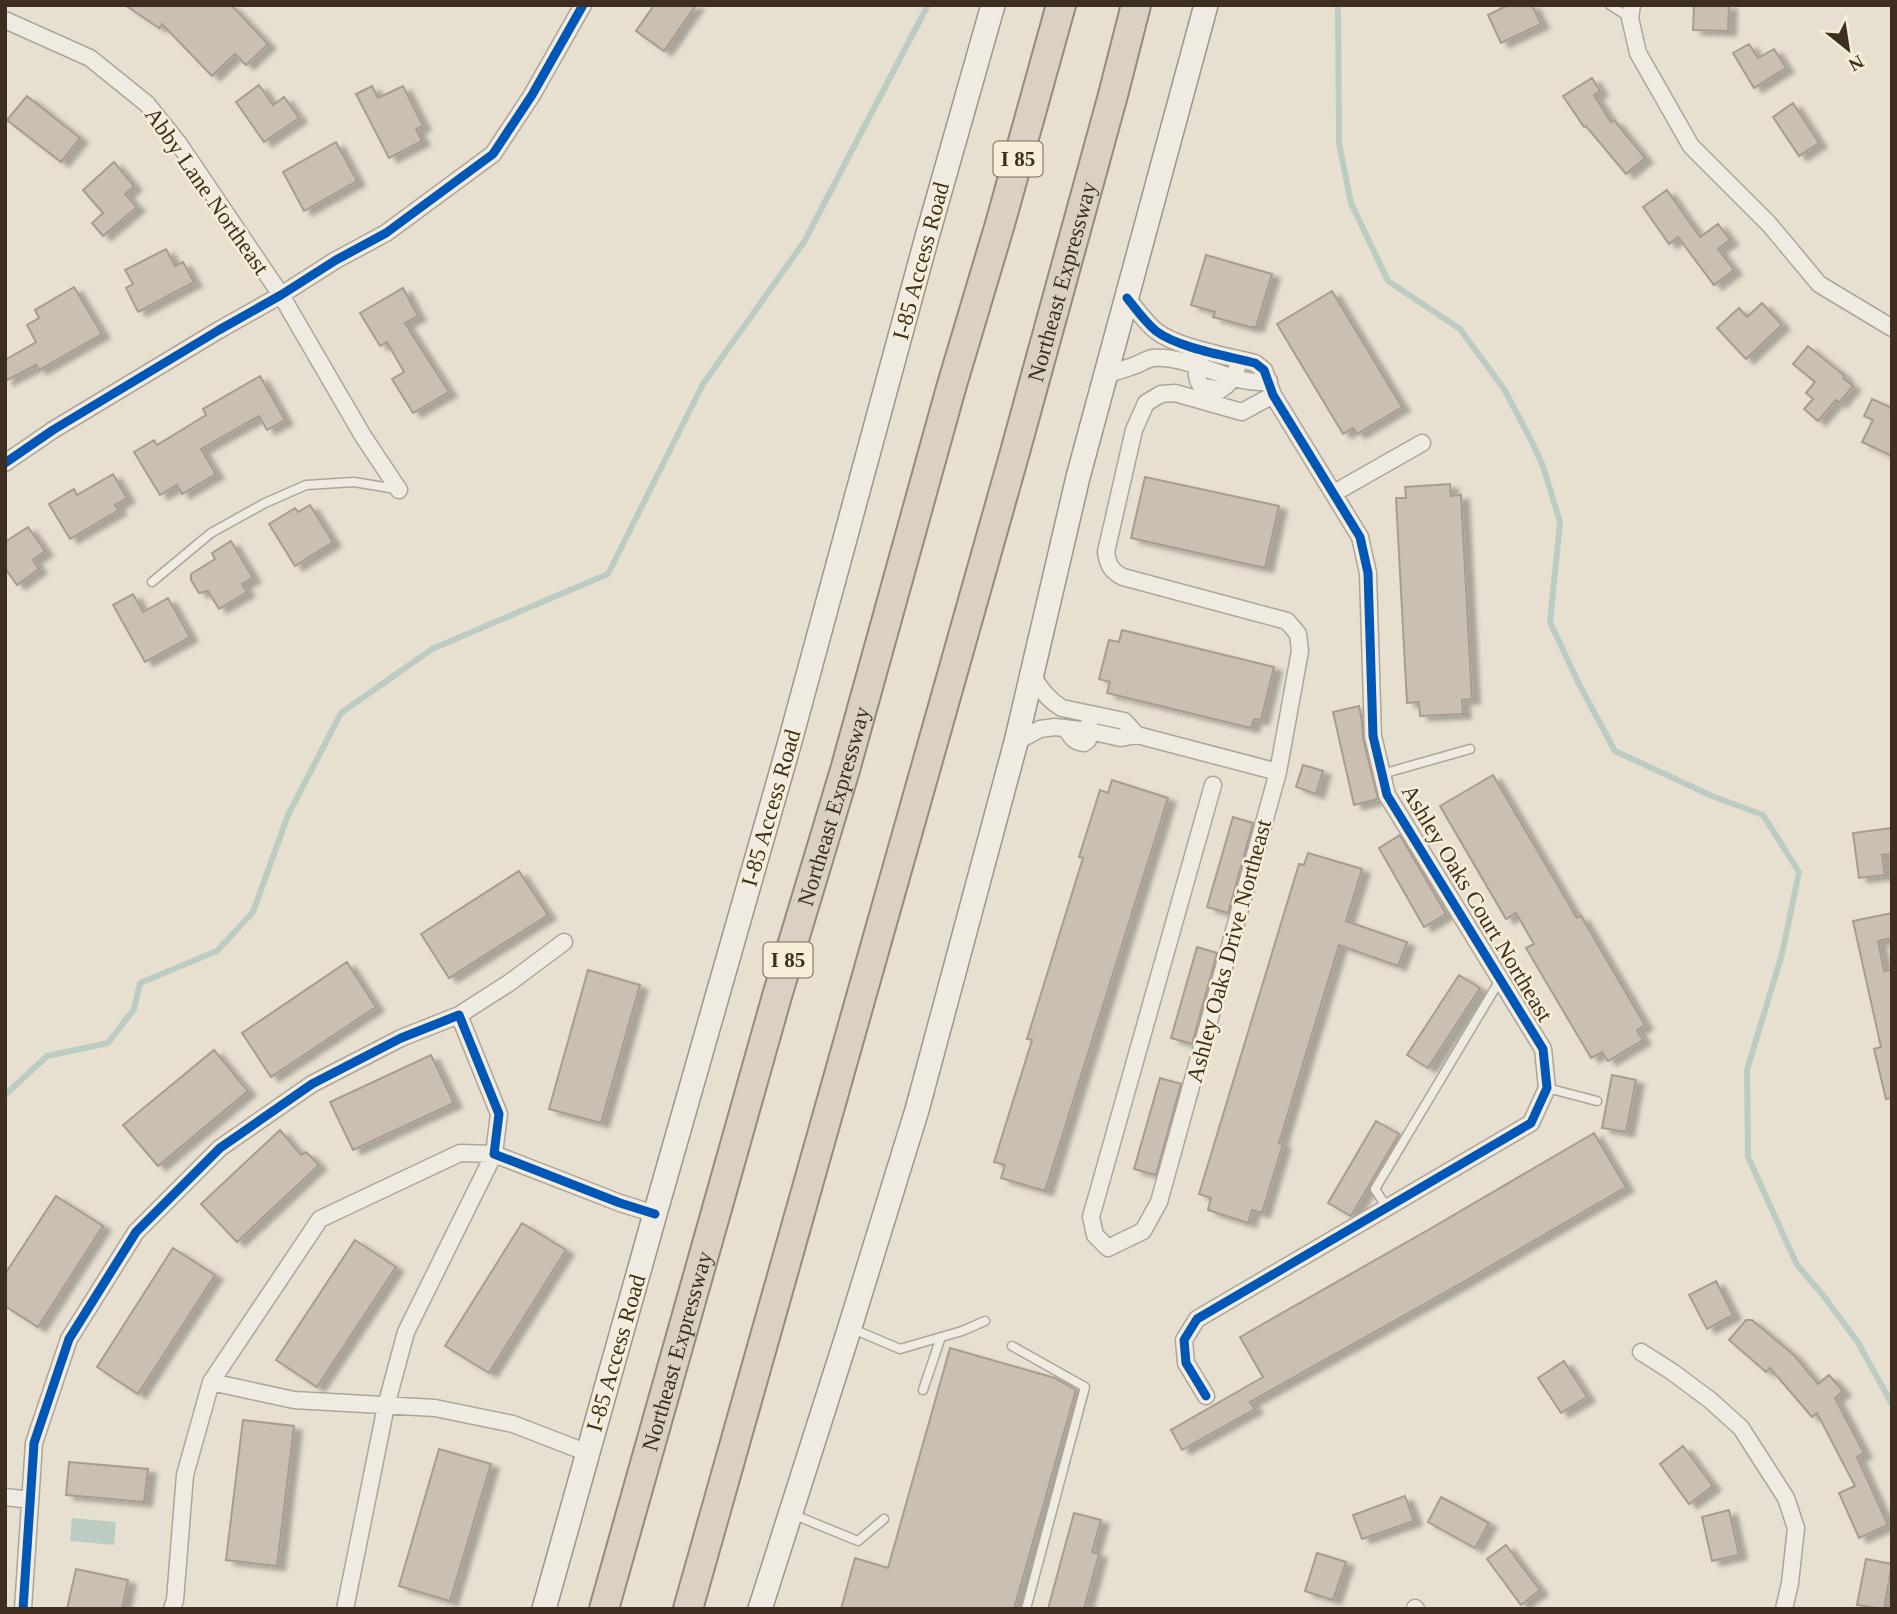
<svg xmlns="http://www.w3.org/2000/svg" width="1897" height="1614" viewBox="0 0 1897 1614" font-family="Georgia,serif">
<defs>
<filter id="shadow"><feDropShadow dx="8" dy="4.5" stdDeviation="2" flood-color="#0004"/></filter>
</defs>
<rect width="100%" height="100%" fill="#e7e0d1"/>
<!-- water -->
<path fill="#bcccc2" d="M72 1518 116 1522 114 1545 70 1541Z"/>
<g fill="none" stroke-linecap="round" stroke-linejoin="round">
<!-- stream -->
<path stroke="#bcccc2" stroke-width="6" d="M1338 5 1339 143 1351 203 1388 281 1460 329 1504 389 1531 440 1543 466 1560 522 1550 622 1579 684 1615 751 1712 796 1763 815 1799 872 1782 954 1747 1070 1748 1157 1797 1265 1823 1295 1857 1341 1892 1404
M5 1095 47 1056 108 1043 134 1009 140 983 217 951 253 912 288 815 341 713 432 649 608 574 703 384 804 242 928 5"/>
</g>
<!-- building -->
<path fill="#cbbfb2" stroke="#a89c90" stroke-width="2" filter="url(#shadow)" d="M125 5H231L268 44 246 65 235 54 212 76 162 24 159 28Z
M654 5H696L664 51 636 31Z
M1508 5H1532L1541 24 1501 43 1488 15Z
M1694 5H1729L1728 31 1693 30Z
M1749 44 1758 58 1774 49 1786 68 1754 88 1733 53Z
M1592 78 1600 91 1594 95 1611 122 1614 120 1645 158 1626 174 1586 126 1584 127 1563 96Z
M259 85 273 105 284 97 299 118 264 142 236 102Z
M372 86 378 98 403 86 423 126 416 129 422 141 389 158 356 94Z
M27 96 80 138 61 162 7 120Z
M1793 103 1819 143 1799 156 1773 117Z
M336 142 357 181 304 211 283 172Z
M114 162 134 186 125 194 137 207 103 236 92 223 103 213 83 190Z
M1667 190 1700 237 1718 224 1730 240 1718 249 1734 270 1714 285 1678 237 1669 244 1643 207Z
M166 249 175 266 183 262 194 282 138 312 126 288 133 284 125 270Z
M1206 255 1272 274 1256 327H1250L1213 317 1215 312 1191 305Z
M74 287 102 334 39 370 36 365 5 381V360L36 342 27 325 39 318 35 310Z
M403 288 418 316 405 323 449 392 413 413 392 379 404 372 387 342 380 346 360 313Z
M1332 291 1402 407 1357 434 1353 428 1343 434 1277 324Z
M1762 303 1782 325 1746 359 1717 328 1739 308 1747 317Z
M1808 346 1845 376 1843 378 1853 386 1839 403 1836 400 1818 421 1804 409 1813 399 1806 393 1815 382 1793 364Z
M260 376 285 420 267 430 259 416 201 449 216 474 182 494 177 485 160 495 134 452 154 440 157 445 206 415 203 409Z
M1872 399 1892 408V456L1862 442 1873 420 1864 416Z
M113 474 127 498 115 505 119 510 70 539 49 504 74 489 77 495Z
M1145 477 1279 506 1265 568 1131 538Z
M1450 484 1451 496 1461 495 1472 699 1462 700 1463 714 1420 716 1419 702 1407 703 1396 498H1406L1405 487Z
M310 505 333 542 295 566 269 524 295 508 298 512Z
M28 527 45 551 33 560 39 569 17 585 5 568V542Z
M231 541 253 578 242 584 247 592 219 609 208 591 199 593 191 580V574L215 559 212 553Z
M133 594 143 612 168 598 190 637 145 662 113 605Z
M1122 630 1274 667 1261 720 1254 719 1251 728 1107 693 1110 682 1099 679 1109 640 1119 642Z
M1359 706 1362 722 1363 738 1378 799 1354 805 1333 712Z
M1303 765 1323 771 1316 794 1296 787Z
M1493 775 1577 918 1581 916 1645 1025 1637 1030 1643 1040 1608 1061 1602 1052 1591 1058 1526 948 1534 944 1516 913 1506 919 1440 806Z
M1112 780 1168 798 1045 1191 1001 1178 1005 1165 994 1162 1032 1040 1027 1039 1083 858 1079 857 1100 790 1108 793Z
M1233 817 1253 823 1228 913 1207 907Z
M1892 828V854L1882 855 1885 875 1859 878 1853 833Z
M1400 835 1446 914 1424 927 1379 848Z
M1308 853 1362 869 1346 921 1407 942 1398 966 1339 945 1279 1143 1283 1144 1262 1213 1252 1210 1248 1223 1208 1210 1211 1198 1199 1194 1299 864 1304 865Z
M519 871 548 915 449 978 421 934Z
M1892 913V938L1878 941 1884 971 1892 969V1098L1886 1099 1874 1049 1881 1047 1853 921Z
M1197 947 1217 953 1192 1044 1171 1038Z
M347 962 376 1007 271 1077 242 1033Z
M588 970 640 985 601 1123 549 1109Z
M1459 975 1480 988 1428 1068 1407 1055Z
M214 1050 248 1091 158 1166 123 1125Z
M431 1055 454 1103 353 1150 330 1102Z
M1612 1075 1636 1080 1626 1132 1602 1128Z
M1160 1078 1181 1084 1156 1175 1134 1169Z
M1376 1121 1399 1134 1351 1216 1328 1203Z
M280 1130 301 1155 306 1152 319 1165 237 1242 201 1204Z
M1594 1133 1626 1187 1460 1284 1250 1402 1255 1409 1182 1450 1171 1430 1263 1377 1240 1337 1428 1230Z
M56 1196 103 1226 38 1327 5 1306V1274Z
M522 1223 566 1250 489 1373 445 1346Z
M355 1240 396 1267 317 1387 276 1360Z
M173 1248 215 1275 138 1394 97 1367Z
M1716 1281 1733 1315 1707 1329 1689 1295Z
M1746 1320H1752L1794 1355 1818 1384 1829 1375 1843 1391 1835 1398 1864 1453 1857 1457 1888 1525 1859 1538 1839 1493 1855 1486 1817 1413 1812 1417 1770 1368 1766 1372 1729 1340Z
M950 1348 1055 1378 1076 1390 1014 1609H841L855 1558 888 1568Z
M1564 1361 1587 1397 1561 1413 1538 1378Z
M243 1420 294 1426 277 1566 226 1560Z
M1683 1446 1713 1486 1689 1504 1660 1464Z
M439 1449 491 1464 450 1601 399 1586Z
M69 1462 148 1469 144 1502 66 1495Z
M1405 1496 1414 1521 1362 1539 1353 1515Z
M1441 1497 1489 1523 1475 1548 1428 1522Z
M1729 1510 1739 1555 1712 1561 1702 1517Z
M1074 1513 1101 1520 1092 1552 1099 1554 1084 1609H1048Z
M1506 1545 1540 1590 1521 1605 1487 1559Z
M1317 1553 1346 1562 1333 1600 1305 1591Z
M1866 1559 1892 1564 1884 1609 1857 1605Z
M76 1569 128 1580 122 1609H67Z"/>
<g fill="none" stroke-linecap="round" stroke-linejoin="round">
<defs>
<path id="lane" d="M1610 5 1630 18
M152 582 211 533 265 503 306 485 354 482 396 489
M1382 774 1470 749
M1547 1088 1597 1101
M1387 1208 1375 1189 1500 980
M853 1329 900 1349 962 1331 985 1321
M1012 1346 1085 1387 1026 1609
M923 1390 941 1337
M792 1514 858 1541 884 1519"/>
<path id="street" d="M1632 5 1630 18 1638 53 1691 146 1769 224 1819 284 1892 328
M5 20 90 58 147 104 179 144 281 295 363 436 399 490
M1127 298C1136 309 1145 322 1156 331 1178 348 1228 356 1255 363L1264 370 1273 395 1360 537 1368 573 1373 736 1387 795 1543 1049 1547 1088 1531 1123 1197 1319 1184 1340 1186 1363 1206 1396
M1200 357C1196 367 1195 377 1201 386L1220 390C1229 385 1234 378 1237 368
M1107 374C1116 372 1124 369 1133 366 1140 364 1146 359 1153 358 1192 355 1235 388 1269 381
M1273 395 1242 412 1175 393 1161 394 1146 403 1134 430 1106 552C1108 565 1111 571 1123 577L1287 621 1298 634 1300 651 1278 772
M5 463 53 430 219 330 281 295 336 260 386 233 493 154 532 95 583 5
M1334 493 1422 443
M1032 676C1041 689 1048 700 1062 708L1124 721 1137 735
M1066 728C1071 737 1074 742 1084 743L1088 740 1089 723
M1016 742 1040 729 1055 727 1089 731 1121 738 1137 735 1278 772 1159 1202 1143 1231 1108 1248 1095 1235 1091 1217 1213 785
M459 1015 509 983 564 942
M1641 1352 1671 1371 1710 1400 1741 1428 1786 1498 1796 1528 1790 1583 1784 1609
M211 1382 294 1400 435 1408 513 1424 588 1453
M5 1497 30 1500
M1415 1608 1416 1609
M23 1609 34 1443 69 1339 136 1232 220 1148 312 1084 401 1038 459 1015 499 1114 494 1154 620 1203 655 1214
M172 1609 175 1600 185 1475 211 1382 320 1219 460 1153 494 1154 406 1332 386 1406 345 1609"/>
<path id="secondary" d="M544 1609 655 1214 789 745 927 237 993 5
M760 1609 850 1327 917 1110 1016 742 1078 477 1206 5"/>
<g id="highway">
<path id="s1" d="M604 1609 777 996 845 770 951 388 1000 224 1061 5"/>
<path id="s2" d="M688 1609 1015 452 1113 95 1136 5"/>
</g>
</defs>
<!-- lane casing -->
<use href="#lane" stroke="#ada599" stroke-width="11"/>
<!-- street casing -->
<use href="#street" stroke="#ada599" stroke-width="19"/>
<!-- secondary casing -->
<use href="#secondary" stroke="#9c958a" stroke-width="26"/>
<!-- highway casing -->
<use href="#highway" stroke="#928b80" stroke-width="32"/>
<!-- lane -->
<use href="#lane" stroke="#efebe3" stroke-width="8"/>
<!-- street -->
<use href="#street" stroke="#efebe3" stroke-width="16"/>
<!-- secondary -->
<use href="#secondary" stroke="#efebe3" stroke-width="23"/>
<!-- highway -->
<use href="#highway" stroke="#dad1c2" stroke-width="28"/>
<defs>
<path id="cycleway" d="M1127 298C1136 309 1145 322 1156 331 1178 348 1228 356 1255 363L1264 370 1273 395 1360 537 1368 573 1373 736 1387 795 1543 1049 1547 1088 1531 1123 1197 1319 1184 1340 1186 1363 1206 1396
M5 463 53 430 219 330 281 295 336 260 386 233 493 154 532 95 583 5
M23 1609 34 1443 69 1339 136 1232 220 1148 312 1084 401 1038 459 1015 499 1114 494 1154 620 1203 655 1214"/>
</defs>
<!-- cycleway casing -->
<use href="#cycleway" stroke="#f7eed8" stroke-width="13"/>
<!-- cycleway -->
<use href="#cycleway" stroke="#0057b8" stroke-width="9"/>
</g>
<g text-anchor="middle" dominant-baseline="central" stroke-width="5" stroke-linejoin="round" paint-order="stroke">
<!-- shield labels -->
<g fill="#f7eed8" stroke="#756857" stroke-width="2">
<rect x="993.5" y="141.5" width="49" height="35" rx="5"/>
<rect x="763.5" y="942.5" width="49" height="35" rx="5"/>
</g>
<g font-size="21" font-weight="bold" fill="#3d2e20">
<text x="1018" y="159">I 85</text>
<text x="788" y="960">I 85</text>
</g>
<!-- street labels -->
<g font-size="23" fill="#3d2e20" stroke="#f7eed8">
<text transform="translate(207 191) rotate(55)">Abby Lane Northeast</text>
<text transform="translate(921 261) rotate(-75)">I-85 Access Road</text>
<text stroke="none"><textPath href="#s2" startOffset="1379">Northeast Expressway</textPath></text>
<text stroke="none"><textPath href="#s1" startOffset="835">Northeast Expressway</textPath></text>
<text transform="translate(771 808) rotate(-74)">I-85 Access Road</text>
<text transform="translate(1477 903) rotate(59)">Ashley Oaks Court Northeast</text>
<text transform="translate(1229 951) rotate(-75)">Ashley Oaks Drive Northeast</text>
<text stroke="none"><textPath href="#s1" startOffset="268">Northeast Expressway</textPath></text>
<text transform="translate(616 1353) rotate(-74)">I-85 Access Road</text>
</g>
</g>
<!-- border -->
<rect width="1897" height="1614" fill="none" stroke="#3d2e20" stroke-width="14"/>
<!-- north arrow -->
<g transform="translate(1848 49) rotate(150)" stroke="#f7eed8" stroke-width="5" paint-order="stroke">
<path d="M0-5L12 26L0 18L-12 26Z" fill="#3d2e20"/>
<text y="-10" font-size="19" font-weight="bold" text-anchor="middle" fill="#3d2e20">N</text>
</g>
</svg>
